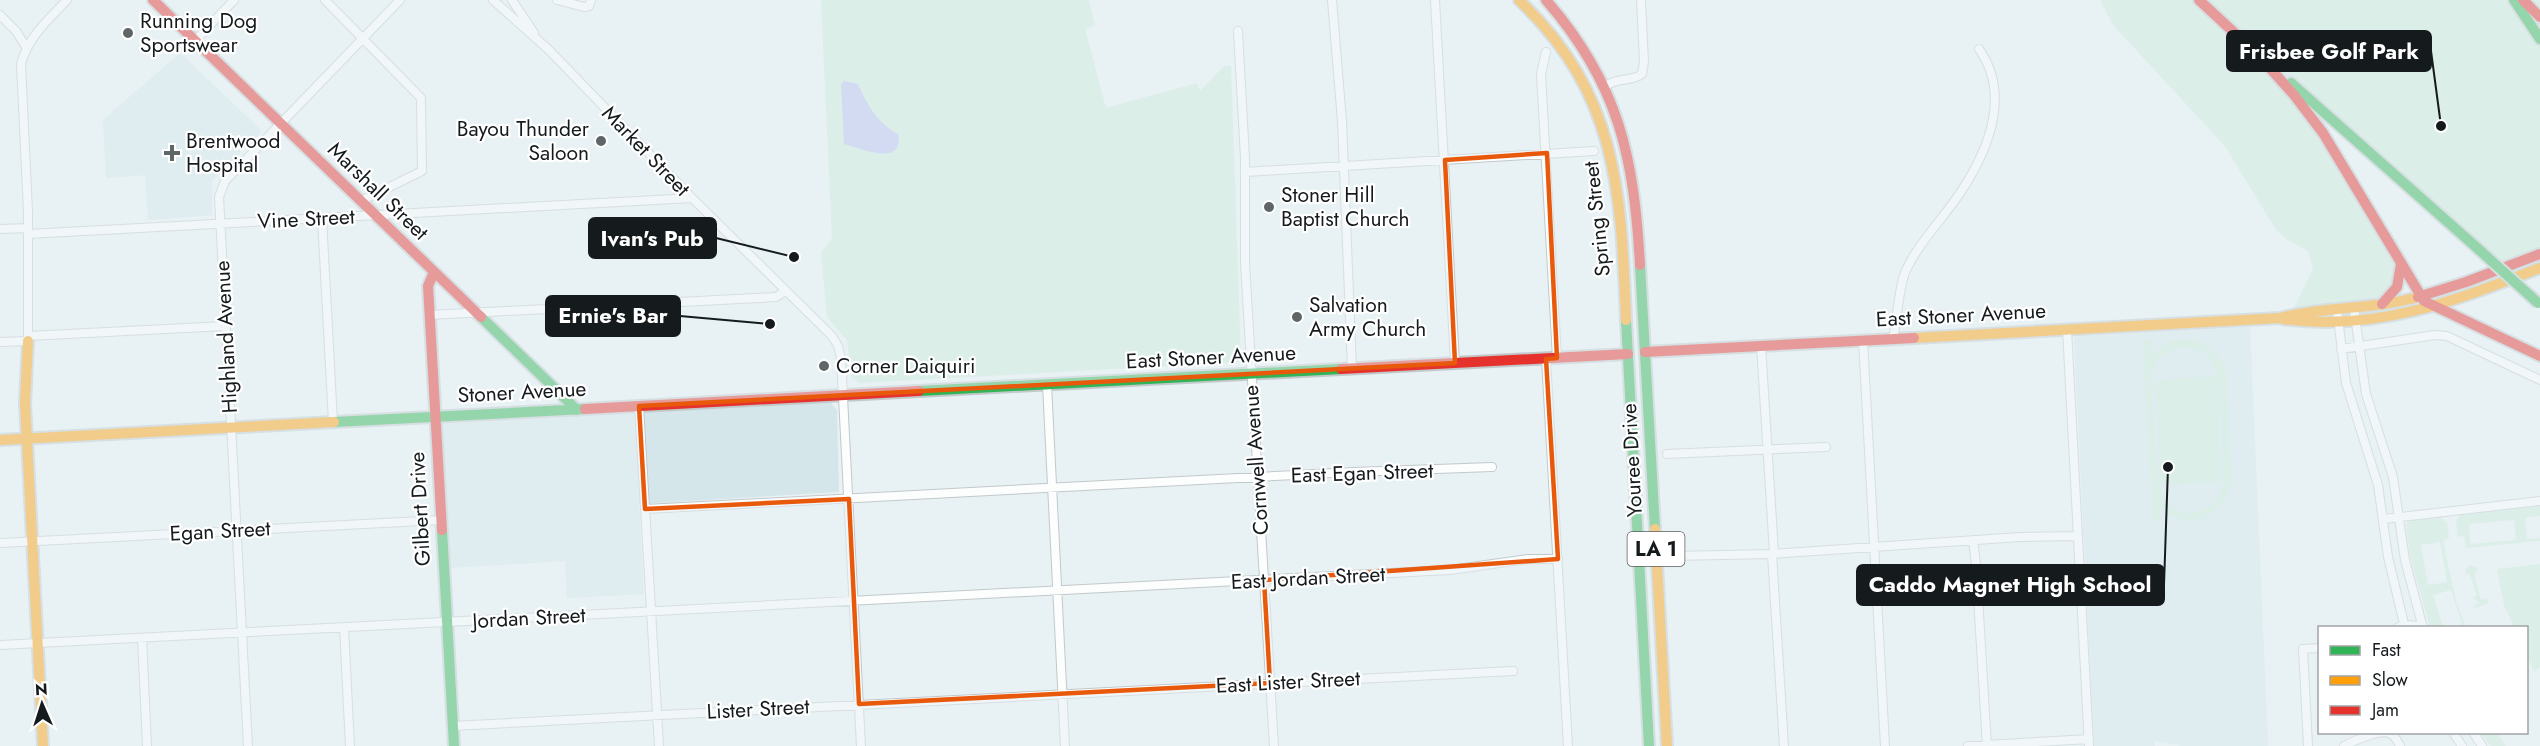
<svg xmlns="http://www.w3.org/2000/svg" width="2540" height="746" viewBox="0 0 2540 746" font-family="Jost,sans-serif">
<rect width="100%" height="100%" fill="#e8f1f4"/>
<!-- built -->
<path fill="#d4e6ea" d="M180 53 262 131 212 181V215L148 220 145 175 106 178 103 120Z
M2250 327 2268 746H2182L2155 741V746H2094L2074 337Z
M830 402 837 410 839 492 639 504 644 594 567 598 565 561 448 568 441 427 443 424Z"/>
<!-- green -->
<path fill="#cfebda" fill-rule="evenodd" d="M821 0H1089L1095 25 1085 29 1106 108 1197 83 1200 91 1224 66H1231L1241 362 860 383 852 378 847 340 827 317 821 253 832 238Z
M2100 0H2193C2238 40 2281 81 2316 130 2346 171 2371 218 2398 262L2396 287 2378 303 2294 308 2313 269 2308 251 2288 240 2277 231 2224 145 2113 25Z
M2203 0H2540V251L2498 267Z
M2151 339 2152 356 2169 341 2180 339 2202 342 2219 356 2224 365 2227 377 2231 480C2226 517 2188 534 2160 506V520L2153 521 2143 340ZM2182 347C2191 348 2201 349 2208 356 2222 370 2223 461 2223 484 2219 498 2212 510 2196 512 2184 514 2170 509 2164 498 2155 483 2152 394 2152 373 2157 359 2167 349 2182 347Z
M2215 376 2221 482 2161 485 2155 380Z
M2540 505V516L2525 518 2527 539 2540 538V541L2466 548 2464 536 2458 537 2456 521 2460 515ZM2514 520 2516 540 2470 544 2469 524Z
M2440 517 2447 523 2449 538 2443 541 2456 601 2466 627H2463L2451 590 2433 595 2443 627H2430L2410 556 2406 524 2410 520ZM2440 542 2447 582 2428 585 2421 545Z
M2540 564V667L2534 672 2527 656 2526 628 2514 627 2504 605 2497 569Z
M2470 565 2477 568 2478 572 2474 573 2481 600 2487 598 2488 603 2475 608 2474 604 2478 605 2479 602 2472 598 2477 596 2470 574 2466 575 2465 571Z
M2481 733H2497L2506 746H2491Z"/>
<!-- water -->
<path fill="#b9c0ef" d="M844 81 858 84C867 104 877 123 898 134 905 169 858 147 844 144L841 84Z"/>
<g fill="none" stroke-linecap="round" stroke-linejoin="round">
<defs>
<path id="street" d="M325 0 421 98 422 171 361 201
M493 0 549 50 692 198 832 336 838 346 841 358 861 746
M512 0 534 33
M557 0 584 7 589 6 591 0
M1332 0 1342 121 1352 369
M1435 0 1455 363
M0 15 16 31 26 47
M1238 31 1245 158V263L1274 746
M195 41 234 0
M1546 52 1541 74 1557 358
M1606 86C1617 77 1632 82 1642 74L1644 62 1641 0
M1245 172 1594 151
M322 218 333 422
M0 229 28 228
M28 234 692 198
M2354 309 2366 394 2393 477 2405 560 2423 628
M2337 310 2346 383 2378 485 2388 557 2405 628
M429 315 776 297 785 291
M2067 329 2089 746
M28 336 225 326
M1893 338C1898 318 1898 288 1906 270 1921 239 1946 216 1964 187 1990 146 2010 93 1979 49
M1863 340 1885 746
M0 342 28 341V212L21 64C28 37 48 20 67 0
M1761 345 1774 553
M2341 349 2435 335 2447 336 2540 380
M1546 359 1568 746
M1047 384 1065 746
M639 406 659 746
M1667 454 1826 447
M645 509 1353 472 1492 467
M2383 519 2540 501
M1973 540 1976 564 1987 746
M0 543 441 520
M1772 554 1784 746
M1673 556 1772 554 2020 537 2078 536
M344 628 350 746
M2397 628 2404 625 2423 626
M142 638 147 746
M0 645 1450 570 1528 559H1558
M452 726 1513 671
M2453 732 2462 746
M2473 732 2482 746
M248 746 219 197 225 181 231 175 400 0
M1968 746 2089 739
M2308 746 2303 649 2320 648
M2344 746C2353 741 2382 728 2391 734 2395 736 2398 742 2400 746"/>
<path id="fast" d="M2514 0 2540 39
M2291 83 2475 246
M1640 265 1655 529
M481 317 577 410
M1626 320 1649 746
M919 391 1341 369
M334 422 585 409
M442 530 454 746"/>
<path id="slow" d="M1519 0C1618 94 1621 192 1626 320
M2283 319C2375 332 2455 301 2540 268
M1914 338 2280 318C2325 306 2372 310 2418 297
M28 341 25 403 43 746
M0 440 334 422
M1655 529 1667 746"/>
<path id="jam" d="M153 0 481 317
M1546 0C1619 84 1634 157 1640 265
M2199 0 2254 51
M2523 0 2540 17
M2250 46 2294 95 2323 133 2424 301 2540 356
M434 272 428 286 442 530
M2418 297 2466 282 2540 254
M2382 304 2397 287 2401 264
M1645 352 1914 338
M1341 369 1628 354
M585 409 919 391"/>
</defs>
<!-- street casing -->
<use href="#street" stroke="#c2c9cb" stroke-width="10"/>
<!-- fast casing -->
<use href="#fast" stroke="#c2c9cb" stroke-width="14"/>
<!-- slow casing -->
<use href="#slow" stroke="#c2c9cb" stroke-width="14"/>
<!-- jam casing -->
<use href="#jam" stroke="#c2c9cb" stroke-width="14"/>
<!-- street -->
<use href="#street" stroke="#fcfdfd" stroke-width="8"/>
<!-- fast -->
<use href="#fast" stroke="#30b455" stroke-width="10"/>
<!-- slow -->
<use href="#slow" stroke="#ff9f0a" stroke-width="10"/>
<!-- jam -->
<use href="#jam" stroke="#e5322d" stroke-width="10"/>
<defs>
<path id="fast-bridge" d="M2475 246 2538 303"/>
</defs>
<!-- fast-bridge casing -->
<use href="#fast-bridge" stroke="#c2c9cb" stroke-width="14" stroke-linecap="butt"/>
<!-- fast-bridge -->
<use href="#fast-bridge" stroke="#30b455" stroke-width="10"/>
</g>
<!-- marked area -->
<path d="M0 0H2540V746H0ZM1547 153 1557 358 1546 359 1558 559 1264 580 1270 683 859 704 849 499 645 509 639 406 1455 363 1445 160Z" fill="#e8f1f4" fill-opacity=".55" fill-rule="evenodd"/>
<path fill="none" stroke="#e8590c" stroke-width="4.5" stroke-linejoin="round" d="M1547 153 1557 358 1546 359 1558 559 1264 580 1270 683 859 704 849 499 645 509 639 406 1455 363 1445 160Z"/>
<!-- markers -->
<g fill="#5f6668" stroke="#fff" stroke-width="2">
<circle cx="128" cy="33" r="6"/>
<circle cx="601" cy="141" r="6"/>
<path d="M169 144h6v6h6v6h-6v6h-6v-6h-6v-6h6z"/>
<circle cx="1269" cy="207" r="6"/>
<circle cx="1297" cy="317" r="6"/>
<circle cx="824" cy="366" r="6"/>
</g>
<g text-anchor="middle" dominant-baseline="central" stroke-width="4.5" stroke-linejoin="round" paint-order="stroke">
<!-- shield labels -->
<rect fill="#fff" stroke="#5b5f61" stroke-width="1.5" x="1627.5" y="532" width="57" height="34" rx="4.5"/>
<g font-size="20" font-weight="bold" fill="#151b1d">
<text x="1656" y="549">LA 1</text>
</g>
<!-- poi labels -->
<g font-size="21" fill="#151b1d" stroke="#fff" text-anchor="start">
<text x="140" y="21">Running Dog<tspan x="140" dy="24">Sportswear</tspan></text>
<text x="589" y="129" text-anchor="end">Bayou Thunder<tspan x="589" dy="24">Saloon</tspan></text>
<text x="186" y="141">Brentwood<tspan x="186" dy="24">Hospital</tspan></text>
<text x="1281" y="195">Stoner Hill<tspan x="1281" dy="24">Baptist Church</tspan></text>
<text x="1309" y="305">Salvation<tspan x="1309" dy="24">Army Church</tspan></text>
<text x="836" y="366">Corner Daiquiri</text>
</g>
<!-- street labels -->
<g font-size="21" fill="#151b1d" stroke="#fff">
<text transform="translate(646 151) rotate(46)">Market Street</text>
<text transform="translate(378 191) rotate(44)">Marshall Street</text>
<text transform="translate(306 219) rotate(-3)">Vine Street</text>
<text transform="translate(1597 219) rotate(-96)">Spring Street</text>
<text transform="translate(1961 315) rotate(-3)">East Stoner Avenue</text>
<text transform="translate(226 337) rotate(-93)">Highland Avenue</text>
<text transform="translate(1211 357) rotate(-3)">East Stoner Avenue</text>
<text transform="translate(522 392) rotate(-3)">Stoner Avenue</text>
<text transform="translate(1256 460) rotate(-94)">Cornwell Avenue</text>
<text transform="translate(1632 460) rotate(-93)">Youree Drive</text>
<text transform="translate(1362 473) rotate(-2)">East Egan Street</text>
<text transform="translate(420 509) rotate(-93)">Gilbert Drive</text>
<text transform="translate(220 531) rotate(-3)">Egan Street</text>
<text transform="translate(1308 578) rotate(-3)">East Jordan Street</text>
<text transform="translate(529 618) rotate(-3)">Jordan Street</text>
<text transform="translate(1288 682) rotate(-3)">East Lister Street</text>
<text transform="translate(758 709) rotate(-3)">Lister Street</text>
</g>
</g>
<!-- callouts -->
<path fill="none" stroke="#151b1d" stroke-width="2" d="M2441 126L2431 51M794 257L716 238M770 324L680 316M2168 467L2164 585"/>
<g fill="#151b1d" stroke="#fff" stroke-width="2">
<circle cx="2441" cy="126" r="6"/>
<circle cx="794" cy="257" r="6"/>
<circle cx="770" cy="324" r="6"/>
<circle cx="2168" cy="467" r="6"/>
</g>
<g fill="#151b1d" stroke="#151b1d" stroke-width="2">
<rect x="2227" y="31" width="204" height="40" rx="6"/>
<rect x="589" y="218" width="127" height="40" rx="6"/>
<rect x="546" y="296" width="134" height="40" rx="6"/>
<rect x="1857" y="565" width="307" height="40" rx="6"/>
</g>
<g font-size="22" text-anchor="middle" font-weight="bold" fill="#fff">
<text x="2329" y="59">Frisbee Golf Park</text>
<text x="652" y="246">Ivan's Pub</text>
<text x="613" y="323">Ernie's Bar</text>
<text x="2010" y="592">Caddo Magnet High School</text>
</g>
<!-- legend -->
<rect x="2318" y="626" width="210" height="108" fill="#ffffff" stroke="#a1a4a5" stroke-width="1.5"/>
<rect x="2330" y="646" width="30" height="9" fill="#30b455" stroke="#a1a4a5" stroke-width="1.5"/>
<text x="2372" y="656" font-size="18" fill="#151b1d">Fast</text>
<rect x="2330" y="676" width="30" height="9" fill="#ff9f0a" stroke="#a1a4a5" stroke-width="1.5"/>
<text x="2372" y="686" font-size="18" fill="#151b1d">Slow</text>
<rect x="2330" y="706" width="30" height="9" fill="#e5322d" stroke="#a1a4a5" stroke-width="1.5"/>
<text x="2372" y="716" font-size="18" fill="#151b1d">Jam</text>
<!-- north arrow -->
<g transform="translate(42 704) rotate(357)" stroke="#ffffff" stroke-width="4.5" paint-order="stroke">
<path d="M0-4.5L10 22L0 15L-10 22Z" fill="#151b1d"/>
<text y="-9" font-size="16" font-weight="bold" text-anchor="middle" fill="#151b1d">N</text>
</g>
</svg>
